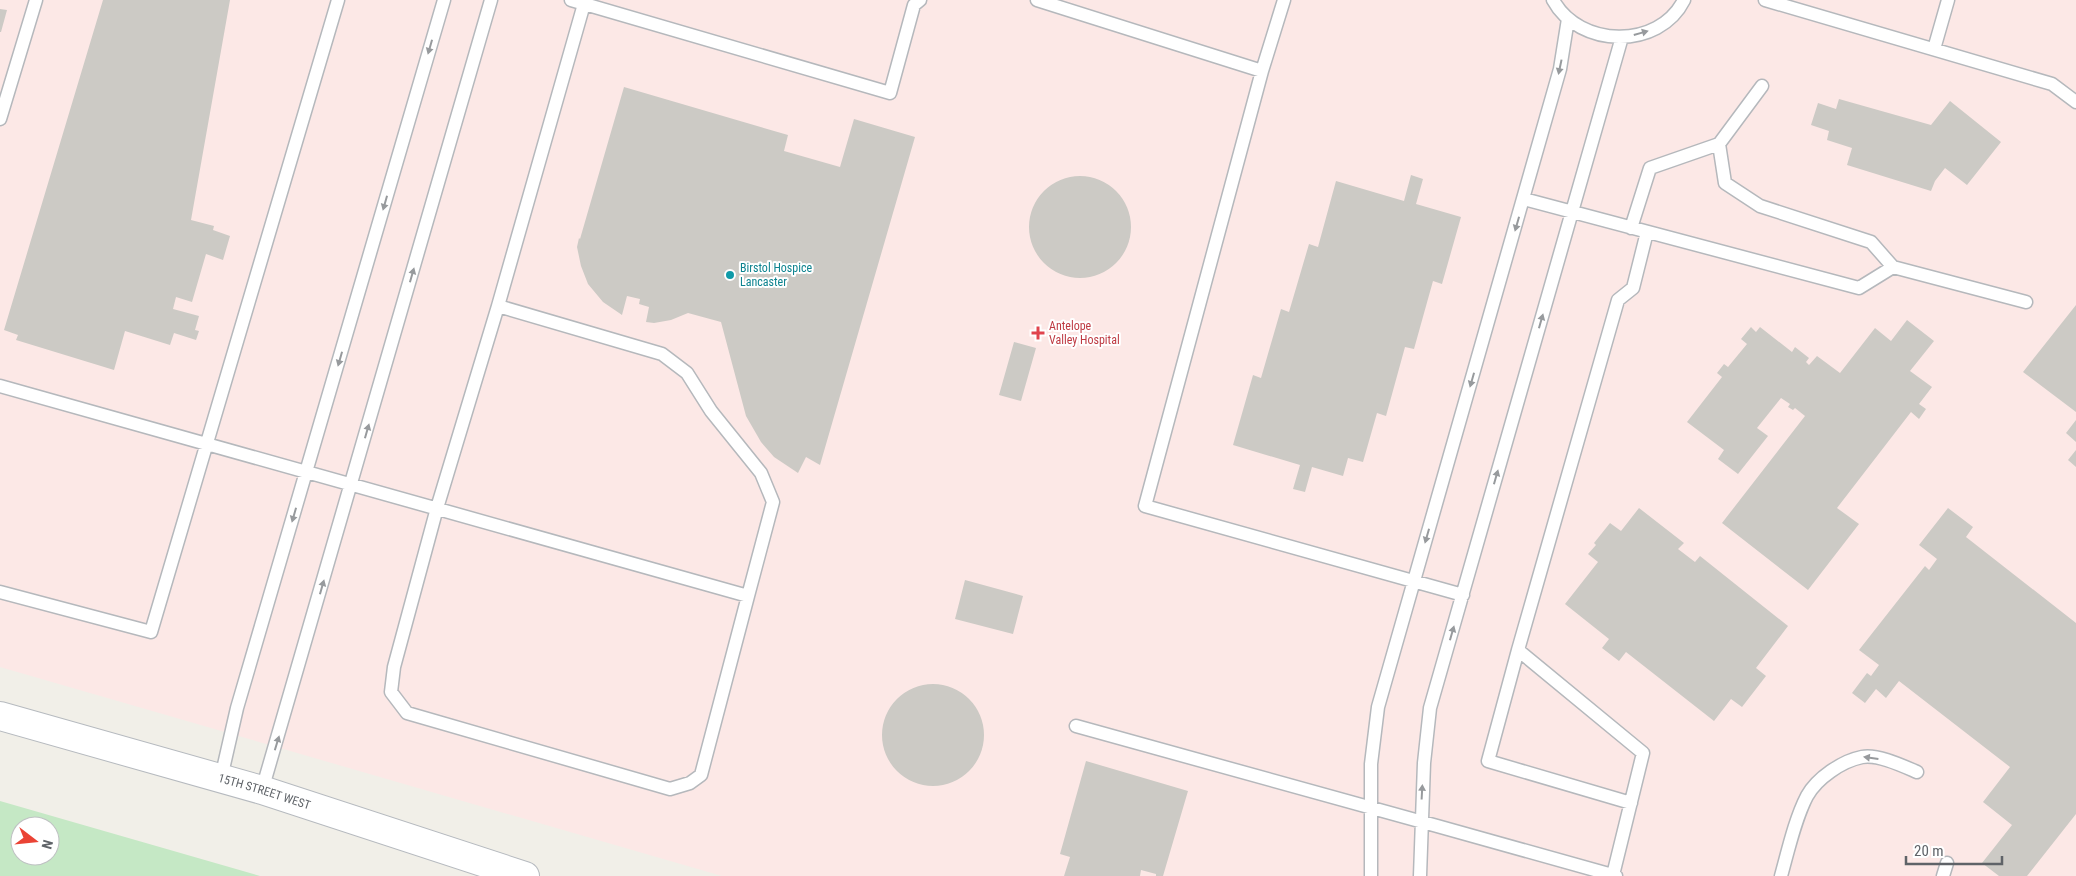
<svg xmlns="http://www.w3.org/2000/svg" width="2076" height="876" viewBox="0 0 2076 876" font-family="'Roboto Condensed',sans-serif">
<rect width="100%" height="100%" fill="#f1efe8"/>
<!-- medical -->
<path fill="#fce8e6" d="M0 0H2076V876H722L0 667Z"/>
<!-- green -->
<path fill="#c5e8c5" fill-rule="evenodd" d="M0 801 260 876H0ZM20 826H50V856H20Z"/>
<!-- building -->
<path fill="#cccac5" d="M103 0H230L191 220 214 226 213 230 230 236 223 260 206 254 192 302 176 297 173 309 199 316 195 330 199 331 196 340 174 333 170 345 125 331 114 370 16 340 18 335 4 330Z
M0 9 7 10 1 32H0Z
M624 87 788 135 784 151 840 167 854 119 915 137 820 465 806 457 798 473 774 457 761 442 746 416 721 322 688 313 671 320 654 323 646 322 649 307 639 304 640 299 627 296 622 315 603 302 588 284 581 266 577 247 579 238 580 239Z
M1839 99 1931 125 1950 101 2001 142 1967 185 1945 168 1935 181 1931 191 1847 165 1852 148 1827 140 1829 131 1811 125 1818 103 1836 109Z
M1411 175 1423 179 1416 204 1461 217 1442 284 1433 281 1414 349 1405 347 1386 416 1377 413 1363 462 1348 458 1343 476 1312 467 1305 492 1293 489 1300 465 1233 445 1253 375 1261 378 1281 309 1289 312 1309 244 1318 247 1336 181 1404 201Z
M1029 227a51 51 0 1 1 102 0a51 51 0 1 1-102 0Z
M2076 305V412L2023 372Z
M1907 320 1934 341 1910 371 1932 387 1919 404 1926 409 1919 419 1911 412 1837 508 1859 524 1808 590 1722 523 1805 416 1795 408 1793 410 1788 407 1790 404 1781 398 1757 428 1768 436 1738 474 1718 459 1724 450 1687 422 1722 377 1717 373 1724 364 1728 367 1747 344 1741 339 1751 327 1756 332 1760 327 1792 352 1795 347 1809 358 1806 362 1809 365 1817 356 1840 373 1875 328 1891 341Z
M1014 342 1036 348 1021 401 999 395Z
M2076 420V442L2066 433Z
M2076 450V467L2068 460Z
M1639 508 1684 543 1678 549 1695 562 1700 556 1788 626 1756 668 1766 676 1742 707 1731 699 1714 721 1626 652 1619 661 1602 648 1609 639 1565 604 1598 562 1588 554 1596 545 1594 543 1610 523 1621 531Z
M1948 508 1973 527 1966 537 2076 623V814L2027 876H1999L1982 863 2012 825 1983 802 2010 767 1899 681 1886 698 1876 689 1865 703 1852 693 1867 673 1871 676 1879 665 1859 650 1925 566 1929 570 1937 559 1919 545Z
M965 580 1023 596 1013 634 955 619Z
M882 735a51 51 0 1 1 102 0a51 51 0 1 1-102 0Z
M1086 761 1188 791 1163 876H1156V874L1141 870 1140 876H1064L1070 857 1060 854Z"/>
<g fill="none" stroke-linecap="round" stroke-linejoin="round">
<defs>
<path id="lane" d="M571 0 890 93 914 5 920 0
M1037 0 1262 71 1284 0
M1553 0C1579 48 1659 50 1684 0
M1765 0 2052 84 2076 102
M1934 49 1948 0
M1262 71 1145 506 1463 595
M0 119 36 0
M1719 144 1725 183 1760 206 1871 242 1893 267
M1524 199 1859 288 1893 267 2026 302
M1631 228 1650 168 1719 144 1762 86
M498 306 437 508 394 667 391 692 407 713 670 789 690 783 701 775 748 596
M0 386 748 596 773 502 761 473 711 411 687 373 662 354 498 306 584 4
M0 592 151 632 338 0
M1518 650 1488 761 1631 803
M1076 726C1257 775 1436 826 1616 876
M221 778 237 708 444 0
M262 790 491 0
M1613 875 1643 753 1518 650 1618 300 1633 288 1647 232
M1371 876V764L1378 707 1560 69 1568 19
M1420 876 1424 763 1430 708 1622 37
M1781 876C1788 851 1795 819 1807 796 1817 778 1842 761 1862 757 1878 754 1903 766 1917 772
M1943 876 1947 863"/>
<g id="secondary">
<path id="s1" d="M0 716 262 790 525 876"/>
</g>
</defs>
<!-- lane casing -->
<use href="#lane" stroke="#b5b8bc" stroke-width="15"/>
<!-- secondary casing -->
<use href="#secondary" stroke="#b6babf" stroke-width="30"/>
<!-- lane -->
<use href="#lane" stroke="#fff" stroke-width="12"/>
<!-- secondary -->
<use href="#secondary" stroke="#fff" stroke-width="28"/>
</g>
<!-- one-way arrows -->
<defs><path id="oneway-solid" d="M-6-.8H1V-3.2L6.5 0L1 3.2V.8H-6Z" transform="scale(1.25)"/></defs>
<g fill="#979a9d">
<use href="#oneway-solid" transform="translate(1641 33) rotate(-16)"/>
<use href="#oneway-solid" transform="translate(430 47) rotate(106)"/>
<use href="#oneway-solid" transform="translate(1560 67) rotate(102)"/>
<use href="#oneway-solid" transform="translate(385 203) rotate(106)"/>
<use href="#oneway-solid" transform="translate(1517 224) rotate(106)"/>
<use href="#oneway-solid" transform="translate(412 275) rotate(-74)"/>
<use href="#oneway-solid" transform="translate(1541 321) rotate(-74)"/>
<use href="#oneway-solid" transform="translate(340 359) rotate(106)"/>
<use href="#oneway-solid" transform="translate(1472 380) rotate(106)"/>
<use href="#oneway-solid" transform="translate(367 431) rotate(-74)"/>
<use href="#oneway-solid" transform="translate(1496 477) rotate(-74)"/>
<use href="#oneway-solid" transform="translate(294 515) rotate(106)"/>
<use href="#oneway-solid" transform="translate(1427 536) rotate(106)"/>
<use href="#oneway-solid" transform="translate(322 587) rotate(-74)"/>
<use href="#oneway-solid" transform="translate(1452 633) rotate(-74)"/>
<use href="#oneway-solid" transform="translate(277 743) rotate(-73)"/>
<use href="#oneway-solid" transform="translate(1871 758) rotate(-172)"/>
<use href="#oneway-solid" transform="translate(1422 792) rotate(-87)"/>
</g>
<!-- markers -->
<circle fill="#0f9aa8" stroke="#fff" stroke-width="2" cx="730" cy="275" r="5"/>
<path fill="#e0444e" stroke="#fff" stroke-width="2" d="M1035.5 325.5h5v5h5v5h-5v5h-5v-5h-5v-5h5z"/>
<g text-anchor="middle" dominant-baseline="central" stroke-width="4" stroke-linejoin="round" paint-order="stroke">
<!-- culture labels -->
<g font-size="12" fill="#0d838f" stroke="#fff" text-anchor="start">
<text x="740" y="268">Birstol Hospice<tspan x="740" dy="14">Lancaster</tspan></text>
</g>
<!-- health labels -->
<g font-size="12" fill="#be3a42" stroke="#fff" text-anchor="start">
<text x="1049" y="326">Antelope<tspan x="1049" dy="14">Valley Hospital</tspan></text>
</g>
<!-- street labels -->
<g font-size="12" fill="#5f6368" stroke="#fff">
<text stroke="none"><textPath href="#s1" startOffset="275">15TH STREET WEST</textPath></text>
</g>
</g>
<!-- north arrow -->
<g transform="translate(35 841) rotate(106)"><circle r="24" fill="#ffffff" stroke="#bfc1c3"/>
<path d="M0-4L9 19L0 12L-9 19Z" fill="#ea4335"/>
<text y="-8" font-size="14" font-weight="bold" text-anchor="middle" fill="#5f6368">N</text>
</g>
<!-- scale -->
<path d="M1906 856v8h96v-8" fill="none" stroke="#5f6368" stroke-width="2.5"/>
<text x="1914" y="856" font-size="15" fill="#5f6368" stroke="#ffffff" stroke-width="4" paint-order="stroke">20 m</text>
</svg>
